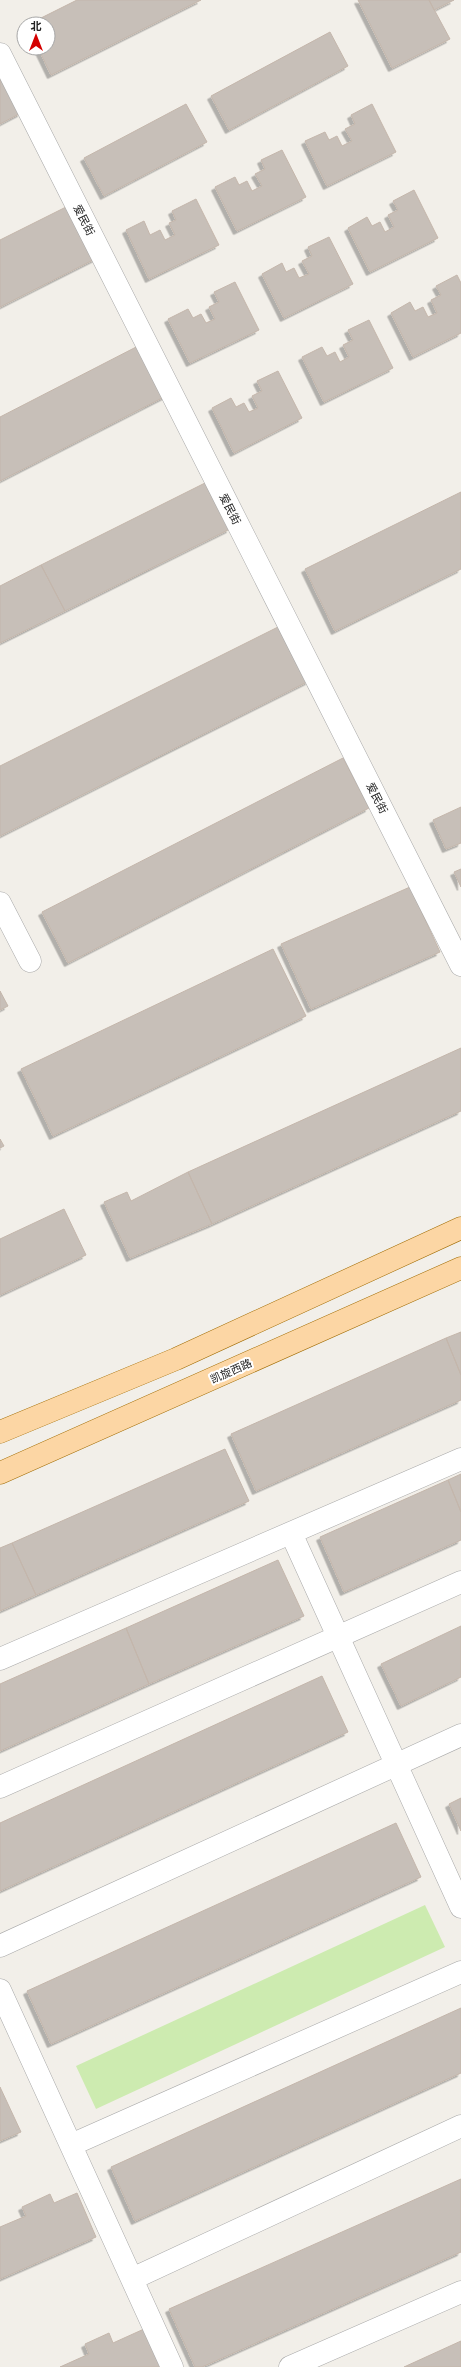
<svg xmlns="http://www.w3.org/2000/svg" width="461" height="2367" viewBox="0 0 461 2367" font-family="Montserrat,'Noto Sans SC',sans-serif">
<defs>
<filter id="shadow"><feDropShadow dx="-3.5" dy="3.5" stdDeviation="0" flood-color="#0004"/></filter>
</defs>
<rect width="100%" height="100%" fill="#f2efe9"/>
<!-- grass -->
<path fill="#cdebb0" d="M425 1905 445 1947 96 2109 76 2066Z"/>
<!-- building -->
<path fill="#c7bfb8" stroke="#c4b6ab" filter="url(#shadow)" d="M77 0H201L51 75 38 48H48V24H29Z
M358 0H429L450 39 392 68Z
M429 0H454L434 10Z
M330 32 348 66 229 130 211 96Z
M0 73 21 113 0 124Z
M186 104 207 142 104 196 84 158Z
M372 104 396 152 327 186 305 141 325 132 329 140 337 136 342 146 352 141 345 129 355 124 351 115Z
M282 150 306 197 237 231 215 187 235 177 239 185 247 181 252 191 262 186 255 174 265 169 261 160Z
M414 190 438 238 370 272 348 228 367 217 372 226 380 222 385 232 394 227 388 215 398 210 393 201Z
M196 199 219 245 149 279 126 230 144 221 150 235 160 230 165 240 175 235 169 223 176 220 172 211Z
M70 205 97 258 0 307V240Z
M329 237 353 284 284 318 262 274 282 263 286 272 294 268 299 278 309 274 302 261 312 256 308 247Z
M457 275 461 283V333L413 357 391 313 410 302 415 311 423 307 428 317 437 313 431 300 441 295 436 286Z
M235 282 259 330 190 363 168 319 188 309 193 318 201 314 206 323 215 319 209 307 219 302 214 292Z
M369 320 393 368 324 402 302 357 322 347 327 356 335 352 340 362 349 357 343 345 353 340 348 330Z
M140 345 166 396 0 481V417Z
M278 371 302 418 234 453 212 408 231 398 236 407 244 403 249 412 258 408 252 396 262 391 257 381Z
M207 482 230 529 65 611 41 565Z
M461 492V569L335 631 305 569Z
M41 565 65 611 0 643V586Z
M280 626 309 681 0 836V766Z
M343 758 369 808 68 963 42 912Z
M461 807V843L446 849 433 820Z
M461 869V887L454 872Z
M410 887 440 952 311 1009 281 944Z
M273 949 306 1016 53 1136 21 1069Z
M0 991 8 1006 0 1010Z
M461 1048V1111L212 1224 188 1172Z
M0 1139 4 1146 0 1148Z
M188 1172 212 1224 130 1258 104 1202 127 1192 131 1201Z
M64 1209 86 1255 0 1295V1239Z
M461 1332V1375L446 1338Z
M446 1338 461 1375V1400L256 1491 231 1434Z
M225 1449 249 1501 36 1595 12 1543Z
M461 1474V1512L448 1480Z
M448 1480 461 1512V1540L344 1592 320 1537Z
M12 1543 36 1595 0 1611V1548Z
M278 1560 304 1616 149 1684 126 1628Z
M461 1626V1677L401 1706 381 1664Z
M126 1628 149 1684 0 1751V1684Z
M322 1676 348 1732 0 1891V1823Z
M461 1798V1831L449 1804Z
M396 1823 421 1877 51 2044 27 1991Z
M461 2008V2073L135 2221 111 2167Z
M0 2087 21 2132 0 2141Z
M461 2179V2252L202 2367H195L169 2309Z
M77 2193 96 2237 0 2279V2227L26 2216 22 2207 50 2194 54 2203Z
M144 2329 162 2367H60L89 2354 85 2344 109 2333 113 2343Z
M461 2341V2367H404Z"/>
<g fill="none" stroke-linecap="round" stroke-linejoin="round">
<defs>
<path id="minor" d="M0 54 461 965
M0 903 30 961
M291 1533 461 1907
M0 1659 461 1459
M0 1787 461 1582
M0 1946 461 1735
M0 1990 172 2367
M71 2145 461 1972
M132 2279 461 2126
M290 2367 461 2292"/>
<path id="major" d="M0 1432 176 1359 461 1228
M0 1473 461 1268"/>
</defs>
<!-- minor casing -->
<use href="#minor" stroke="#a9a9a9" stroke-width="23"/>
<!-- major casing -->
<use href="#major" stroke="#a06b00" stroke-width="23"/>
<!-- minor -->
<use href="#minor" stroke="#fff" stroke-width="22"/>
<!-- major -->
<use href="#major" stroke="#fcd6a4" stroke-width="22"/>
</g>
<g text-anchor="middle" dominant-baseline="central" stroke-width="4" stroke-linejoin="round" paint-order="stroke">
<!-- street labels -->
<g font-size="11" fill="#222" stroke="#fff">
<text transform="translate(84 220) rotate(63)">爱民街</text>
<text transform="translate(230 509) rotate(63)">爱民街</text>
<text transform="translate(377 798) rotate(63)">爱民街</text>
<text transform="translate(231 1371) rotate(-24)">凯旋西路</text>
</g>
</g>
<!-- north arrow -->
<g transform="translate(36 36)"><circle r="19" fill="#ffffff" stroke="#a7a7a7"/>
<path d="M0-3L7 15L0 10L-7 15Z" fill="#d40000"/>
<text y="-6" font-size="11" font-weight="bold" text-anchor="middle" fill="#222222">北</text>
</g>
</svg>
